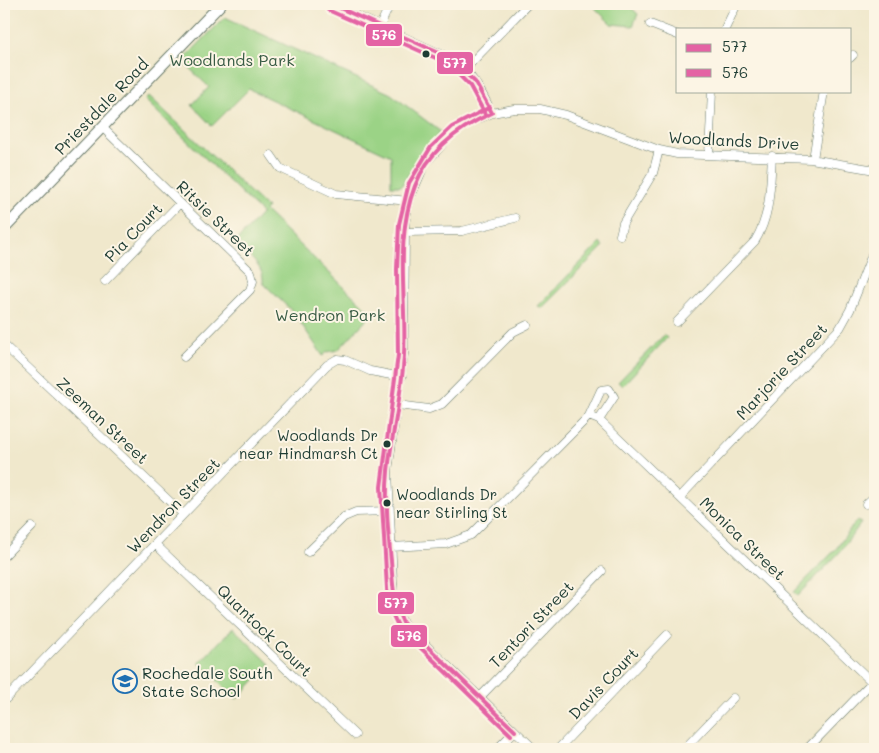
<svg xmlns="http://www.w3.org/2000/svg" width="879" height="753" viewBox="0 0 879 753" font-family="Mali,sans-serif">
<rect width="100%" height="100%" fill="#fcf5e5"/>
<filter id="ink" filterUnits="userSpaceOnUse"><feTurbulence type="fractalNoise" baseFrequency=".02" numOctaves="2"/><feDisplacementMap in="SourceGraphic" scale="10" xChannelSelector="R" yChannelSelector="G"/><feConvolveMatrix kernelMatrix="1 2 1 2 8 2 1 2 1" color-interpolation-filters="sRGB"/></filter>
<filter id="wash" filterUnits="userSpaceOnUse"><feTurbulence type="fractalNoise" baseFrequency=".0096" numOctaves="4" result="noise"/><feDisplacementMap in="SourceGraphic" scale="20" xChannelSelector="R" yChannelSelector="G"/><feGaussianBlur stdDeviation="1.12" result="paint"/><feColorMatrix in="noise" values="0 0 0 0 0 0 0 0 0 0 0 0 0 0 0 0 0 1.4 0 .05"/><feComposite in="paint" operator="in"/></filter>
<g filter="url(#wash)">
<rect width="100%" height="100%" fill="#f0e8cc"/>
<!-- green -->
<path fill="#9bd386" stroke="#5d885d" d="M591 4H627L638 14 633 26 611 24Z
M225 17 391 94 441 132 428 146 401 186H391V156L249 89 212 126 192 105 209 87 182 61Z
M149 96 267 208 265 211 372 314 338 350 327 352 323 356 294 313 263 283C265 266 246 254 235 243L262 213 145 100Z
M600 243 603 247 542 308 538 306Z
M664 335 667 338 622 386 618 382Z
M856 521 861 523 839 553 798 596 794 592 836 549Z
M233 628 270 664 237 699 199 663Z"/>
</g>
<g filter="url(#ink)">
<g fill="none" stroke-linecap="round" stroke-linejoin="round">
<defs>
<path id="minor" d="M331 4 450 58C472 73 481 90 492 113
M650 24 678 35
M380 26 390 4
M725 29 737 4
M850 58 853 55
M465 69 528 4
M102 127 251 272 253 281 250 290 184 357
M271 155 280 168 336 194 409 201
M709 155 712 91
M813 159 824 91
M405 232 462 231 515 218
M620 235 623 223 653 173 659 150
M105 281 180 203
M677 322 755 241C771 215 770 186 772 156
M4 345 183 514
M398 405 429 409 442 404 513 332 527 325
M589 416 599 420 875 685
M681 496 840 328 850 310 875 247
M866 504 875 496
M155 544 355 735
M391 547 446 544 471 535 589 416 601 390 609 389 614 397 599 420
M308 552 344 517 356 512 388 511
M4 556 32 527
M480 697 602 571
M4 701 327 365 337 359 345 360 370 371 402 377
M497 749 515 731
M534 749 403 623 394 604 388 471 404 354 405 224 409 201 425 164 452 134 469 123 492 113 514 109H540L566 115 659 150 677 154 811 159 875 170
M558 749 667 635
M684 749 733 698
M807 749 872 682"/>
<path id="tertiary" d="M4 229 221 4"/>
</defs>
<!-- minor casing -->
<use href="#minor" stroke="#687969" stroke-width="9"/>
<!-- tertiary casing -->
<use href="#tertiary" stroke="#687969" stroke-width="12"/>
<!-- minor -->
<use href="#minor" stroke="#fff" stroke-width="8"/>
<!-- tertiary -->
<use href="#tertiary" stroke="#fff" stroke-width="10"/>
<defs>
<path id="bus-1" d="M331 4 450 58 475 82 492 113
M492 113C458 128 429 150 415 186 394 239 407 299 404 355 402 394 392 432 388 471 385 501 388 531 391 561 393 585 393 601 403 623L515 731"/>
<path id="bus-2" d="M328 10 447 63 470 86 486 116
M490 107 452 127 431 147 409 183 399 224 397 269 398 355 381 487 388 605 398 626 511 735"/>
</defs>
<!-- bus-1 casing -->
<use href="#bus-1" stroke="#fcf5e5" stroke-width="8"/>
<!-- bus-2 casing -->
<use href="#bus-2" stroke="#fcf5e5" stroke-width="8"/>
<!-- bus-1 -->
<use href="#bus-1" stroke="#e463a4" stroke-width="4"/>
<!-- bus-2 -->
<use href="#bus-2" stroke="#e463a4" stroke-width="4"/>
</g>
</g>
<!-- icons -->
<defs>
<symbol id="school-ring" viewBox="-11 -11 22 22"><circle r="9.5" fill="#fcf5e5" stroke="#1f6fb2" stroke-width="1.5"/><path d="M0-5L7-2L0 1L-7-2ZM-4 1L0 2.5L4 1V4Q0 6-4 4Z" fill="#1f6fb2"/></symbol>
</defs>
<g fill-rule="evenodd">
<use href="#school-ring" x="111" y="667" width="28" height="28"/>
</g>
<!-- markers -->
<g fill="#1f3d34" stroke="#fcf5e5" stroke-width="2">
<circle cx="426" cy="54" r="4.5"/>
<circle cx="387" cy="444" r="4.5"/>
<circle cx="387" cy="503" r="4.5"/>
</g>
<g text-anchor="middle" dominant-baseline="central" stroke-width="4" stroke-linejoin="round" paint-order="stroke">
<!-- bus labels -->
<g font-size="15" fill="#1f3d34" stroke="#fcf5e5" text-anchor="end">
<text x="378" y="435">Woodlands Dr<tspan x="378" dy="18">near Hindmarsh Ct</tspan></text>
<text x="396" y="494" text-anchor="start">Woodlands Dr<tspan x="396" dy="18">near Stirling St</tspan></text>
</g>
<!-- park labels -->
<g font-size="16" fill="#385b44" stroke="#fcf5e5">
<text x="232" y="59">Woodlands Park</text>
<text x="330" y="314">Wendron Park</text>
</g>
<!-- street labels -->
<g font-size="16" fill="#1f3d34" stroke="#fcf5e5">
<text transform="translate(101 106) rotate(-46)">Priestdale Road</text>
<text transform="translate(734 140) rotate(3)">Woodlands Drive</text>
<text transform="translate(216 218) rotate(44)">Ritsie Street</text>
<text transform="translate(133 232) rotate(-46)">Pia Court</text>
<text transform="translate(781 371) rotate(-47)">Marjorie Street</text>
<text transform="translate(103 420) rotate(43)">Zeeman Street</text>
<text transform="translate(173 505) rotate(-46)">Wendron Street</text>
<text transform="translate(743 538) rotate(44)">Monica Street</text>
<text transform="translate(531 624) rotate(-46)">Tentori Street</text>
<text transform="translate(265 630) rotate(44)">Quantock Court</text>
<text transform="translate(603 683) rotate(-46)">Davis Court</text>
</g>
<!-- poi labels -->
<g font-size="16" fill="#1f3d34" stroke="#fcf5e5" text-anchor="start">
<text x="142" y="672">Rochedale South<tspan x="142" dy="18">State School</tspan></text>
</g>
</g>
<g stroke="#fcf5e5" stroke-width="2">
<rect x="365" y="23" width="38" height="24" rx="5" fill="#e463a4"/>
<rect x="436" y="51" width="38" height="24" rx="5" fill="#e463a4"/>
<rect x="377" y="591" width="38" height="24" rx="5" fill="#e463a4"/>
<rect x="390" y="624" width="38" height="24" rx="5" fill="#e463a4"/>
</g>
<g font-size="14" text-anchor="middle" font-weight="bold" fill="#fff">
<text x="384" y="40">576</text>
<text x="455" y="68">577</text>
<text x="396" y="608">577</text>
<text x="409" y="641">576</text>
</g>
<!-- margin -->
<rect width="879" height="753" fill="none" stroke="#fcf5e5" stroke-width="20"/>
<!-- legend -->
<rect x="676" y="28" width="175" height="65" fill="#fcf5e5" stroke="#a4ab9e"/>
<rect x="686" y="44" width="25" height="8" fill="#e463a4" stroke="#a4ab9e"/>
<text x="722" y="52" font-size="15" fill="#1f3d34">577</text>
<rect x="686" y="69" width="25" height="8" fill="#e463a4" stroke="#a4ab9e"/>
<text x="722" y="78" font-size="15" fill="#1f3d34">576</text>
</svg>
